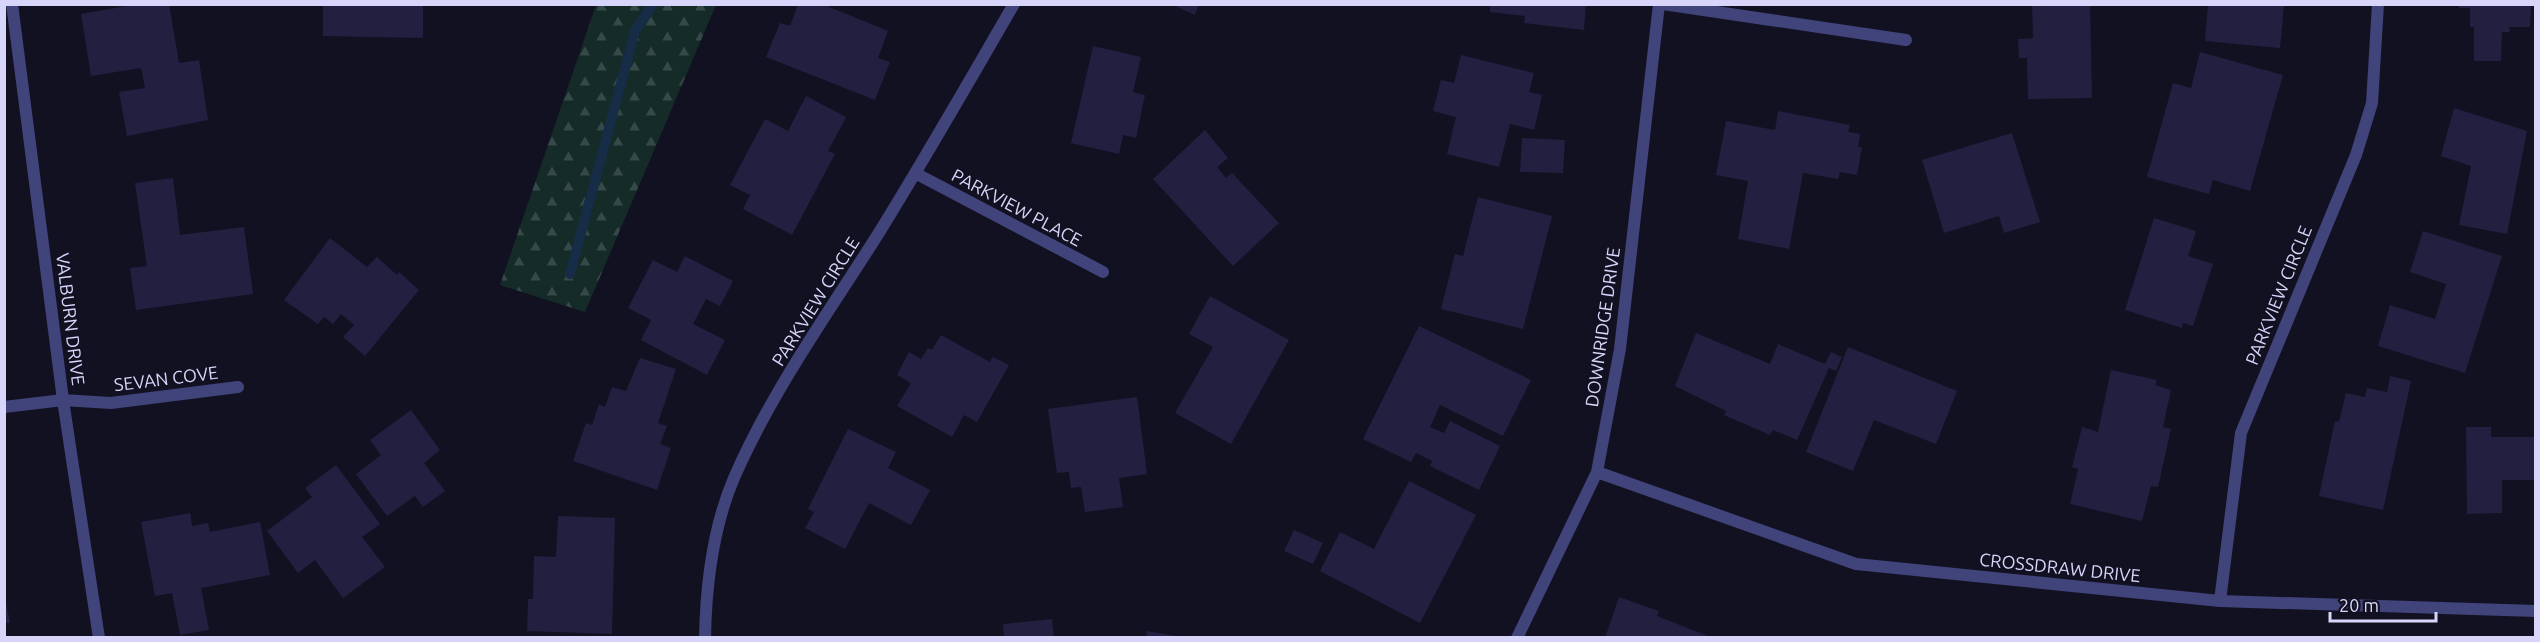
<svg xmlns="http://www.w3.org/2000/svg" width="2540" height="642" viewBox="0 0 2540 642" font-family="Ubuntu,sans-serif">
<defs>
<pattern id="forest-firs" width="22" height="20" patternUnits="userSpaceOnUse" patternTransform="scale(1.5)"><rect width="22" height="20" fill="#142b28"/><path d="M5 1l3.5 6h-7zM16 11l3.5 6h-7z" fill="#354948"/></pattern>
</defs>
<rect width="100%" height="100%" fill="#121122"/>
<!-- forest -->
<path fill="url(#forest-firs)" d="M596 5H716L585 312 500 285Z"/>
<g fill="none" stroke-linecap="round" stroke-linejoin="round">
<!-- stream -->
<path stroke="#162c47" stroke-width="10" d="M570 274 635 31 653 4"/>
</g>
<!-- building -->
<path fill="#231f40" d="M138 4H169L179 63 199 60 208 120 127 136 119 92 145 88 141 68 91 76 81 14Z
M323 4H423V38L323 36Z
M798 4H822L888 31 878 58 890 62 875 100 766 57 780 23 790 26Z
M1171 4H1199L1195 15Z
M1490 4H1586L1584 30 1524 23 1525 16 1490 12Z
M2032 4H2090L2092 98 2028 99 2027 58H2019L2018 39 2033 38Z
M2208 4H2284L2280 48 2205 41Z
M2459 4H2531L2530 27H2509L2510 32H2502L2501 61H2474V27H2470V8H2459Z
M1093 46 1141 57 1133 92 1145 95 1136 138 1123 135 1119 154 1071 143Z
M2200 52 2283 75 2250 191 2213 180 2209 194 2147 177 2173 83 2191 88Z
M1461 55 1534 73 1529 92 1542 95 1534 130 1510 124 1499 167 1447 154 1456 117 1433 111 1441 80 1454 83Z
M806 96 846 117 828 151 835 154 792 235 743 209 750 195 730 185 765 119 788 131Z
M2454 108 2527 131 2507 234 2459 225 2471 166 2441 156Z
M1778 111 1850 125 1848 132 1860 134 1858 147H1862L1857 175 1840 172 1838 179 1803 173 1789 249 1738 239 1748 181 1716 175 1726 121 1775 130Z
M1205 130 1228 158 1217 167 1226 178 1232 173 1279 223 1233 266 1153 179Z
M2012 133 2040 222 2004 233 1999 216 1944 233 1922 160Z
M1522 138 1565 140 1563 173 1520 172Z
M173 178 180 235 244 227 253 294 136 310 130 268 147 266 135 183Z
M1478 197 1552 216 1523 329 1441 309 1455 254 1463 256Z
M2154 218 2196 231 2188 256 2213 264 2193 326 2183 323 2182 328 2125 310Z
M2423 231 2502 256 2465 373 2378 346 2390 305 2435 319 2446 284 2410 272Z
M330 238 367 267 377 257 397 275 399 272 419 290 365 356 343 337 354 325 341 314 333 324 324 317 318 324 284 300Z
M685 256 733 281 720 306 706 299 693 324 725 340 707 375 641 340 651 320 628 308 653 260 677 272Z
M1210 296 1289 340 1231 444 1175 413 1213 347 1189 334Z
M1419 326 1531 380 1503 436 1440 405 1430 427 1444 433 1450 421 1500 446 1479 490 1430 466 1432 461 1416 453 1411 462 1363 439Z
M1696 333 1770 364 1778 344 1825 364 1831 352 1842 357 1836 371 1829 368 1797 440 1773 430 1770 435 1724 415 1726 411 1675 386Z
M941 335 990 362 993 357 1009 365 977 422 964 415 952 437 897 406 911 383 897 375 909 352 921 359 928 348 932 350Z
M1848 347 1957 391 1936 444 1874 420 1853 471 1806 452Z
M640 358 676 369 658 423 667 426 660 444 671 448 657 490 573 461 586 423 592 425 599 404 605 407 612 387 626 391Z
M2111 370 2157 380 2155 385 2171 390 2163 427 2171 429 2158 487 2151 486 2142 521 2070 504 2078 469 2072 467 2082 427 2098 432Z
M2390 376 2411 381 2383 510 2319 496 2335 421 2339 422 2346 393 2365 397 2367 388 2387 392Z
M1137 397 1147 474 1119 478 1123 507 1085 512 1081 487 1071 488 1069 472 1057 473 1048 409Z
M411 410 440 450 424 463 445 491 423 507 415 496 387 516 356 474 381 455 370 440Z
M2466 427H2491V437H2536V480H2502V513L2467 514Z
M848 429 896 452 888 468 930 490 911 525 869 503 845 549 805 528 814 512 808 509Z
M336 465 380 524 362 537 385 567 343 598 315 560 298 573 267 531 312 497 305 488Z
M1409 481 1476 515 1420 623 1320 571 1340 532 1374 549Z
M190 513 192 526 208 523 210 532 260 522 270 575 201 588 209 630 180 635 172 593 155 596 141 522Z
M558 516 615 518 612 634 527 631 528 599H533L534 556 556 557Z
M1294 530 1323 543 1313 564 1284 551Z
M4 592 10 623H4Z
M1619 597 1659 611 1657 616 1713 638H1605Z
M1052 619 1054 638H1004L1003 624Z
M1147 631 1176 636V638H1146Z"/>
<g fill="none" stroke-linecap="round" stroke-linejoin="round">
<!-- street -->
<path stroke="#41437b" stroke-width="12" d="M12 4 63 400 99 638
M1663 4 1906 40
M915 173 1103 272
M4 407 63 400 111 403 238 387
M1597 472 1856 564 2220 601 2536 611
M2220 601 2241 433 2356 155 2372 103 2378 4
M705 638C706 584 713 527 734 478 771 393 826 316 875 239 923 162 968 83 1014 4
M1517 638 1597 472 1620 349 1659 4"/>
</g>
<g text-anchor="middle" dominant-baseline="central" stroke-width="4.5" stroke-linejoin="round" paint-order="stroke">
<!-- street labels -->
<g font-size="18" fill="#d7d6fa" stroke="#121122">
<text transform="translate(1017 207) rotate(28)">PARKVIEW PLACE</text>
<text transform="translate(2278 295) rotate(-68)">PARKVIEW CIRCLE</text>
<text transform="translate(815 301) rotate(-58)">PARKVIEW CIRCLE</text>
<text transform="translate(71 319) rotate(83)">VALBURN DRIVE</text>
<text transform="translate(1602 327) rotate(-82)">DOWNRIDGE DRIVE</text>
<text transform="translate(166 378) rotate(-7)">SEVAN COVE</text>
<text transform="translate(2060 567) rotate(6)">CROSSDRAW DRIVE</text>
</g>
</g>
<!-- border -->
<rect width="2540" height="642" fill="none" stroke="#d7d6fa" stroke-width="12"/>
<!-- scale -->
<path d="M2330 612v9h106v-9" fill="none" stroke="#d7d6fa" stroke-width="3"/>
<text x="2339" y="612" font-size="18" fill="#d7d6fa" stroke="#121122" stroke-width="4.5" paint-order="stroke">20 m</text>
</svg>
